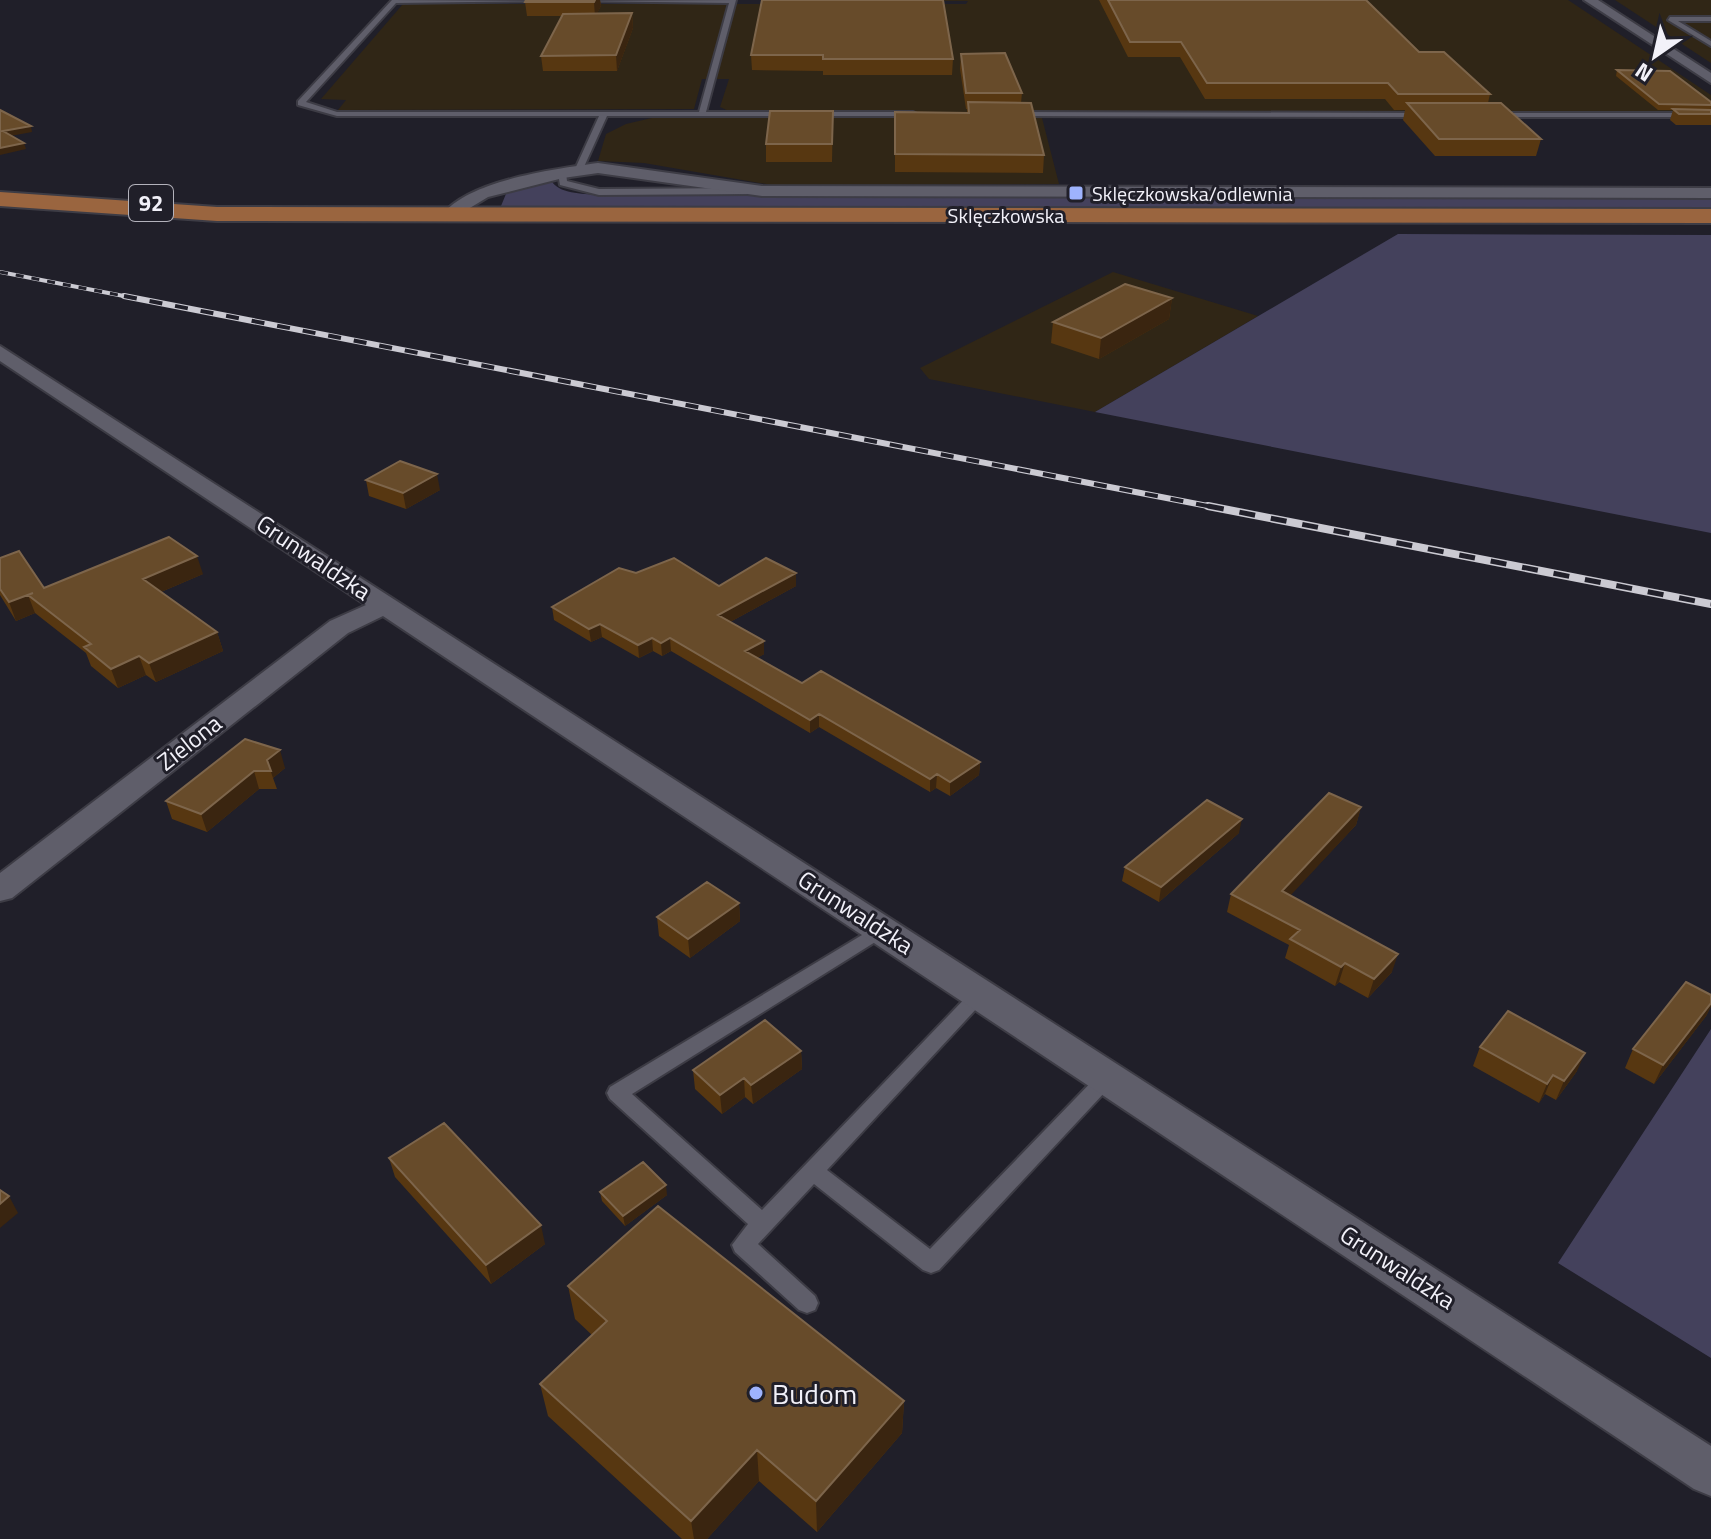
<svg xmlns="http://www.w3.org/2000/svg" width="1711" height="1539" viewBox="0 0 1711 1539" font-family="'Titillium Web',sans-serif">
<rect width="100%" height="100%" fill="#201f29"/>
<!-- industrial -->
<path fill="#302616" d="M764 0H1568L1711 95V113H733L720 107 729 79H702L694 109 338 110 346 100 321 99 403 4H966L968 1Z
M1615 0H1711V63Z
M656 117 1042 118 1059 184 772 185 644 163 598 161 606 134 626 124Z
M1113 272 1258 316 1095 412 929 379 920 368Z"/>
<!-- green -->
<path fill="#44415c" d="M550 179C559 195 582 193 598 195L1711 196V209L501 206 508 189Z
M1398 234 1711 235V533L1095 412Z
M1711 1029V1358L1558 1263Z"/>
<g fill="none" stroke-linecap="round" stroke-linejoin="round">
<defs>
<path id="lane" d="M392 0 548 1 396 3 306 102 337 112H699L729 3 577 1 736 0 706 112H789L793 114 789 116H607L583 169 579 172 575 169 599 116H337L298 105V101Z
M1670 17H1711V21H1678L1711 41V46L1668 20Z
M813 112H913L917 114 913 116H810Z
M1013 112 1425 113 1429 115 1425 117 1010 116Z
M1493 113H1711V117H1490Z
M562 170 566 173 567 181 599 189 752 188 756 191 752 194 599 195 560 185 558 173Z
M882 923 888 924 891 929 888 934 632 1094 762 1210 974 989 981 987 988 989 990 994 827 1170 930 1249 1102 1071 1109 1069 1116 1071 1119 1077 939 1270 931 1273 923 1270 814 1184 758 1244 815 1296 818 1303 815 1310 807 1313 799 1310 735 1252 732 1245 748 1224 610 1099 607 1093 610 1087Z"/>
<path id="street" d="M1584 0H1598L1711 73V83Z
M598 163 762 186 1711 188V198L762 196 598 173 563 178 488 197 450 220 442 215C469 180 555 169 598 163Z
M0 346 1711 1446V1496L1694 1489 383 616 348 633 12 898 0 901V873L330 621 366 605 0 361Z"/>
<path id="primary" d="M0 192 217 207 1711 209V223L217 221 0 206Z"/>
</defs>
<!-- lane casing -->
<use href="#lane" stroke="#3d3c45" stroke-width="4"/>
<!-- street casing -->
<use href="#street" stroke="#3d3c45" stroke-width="4"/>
<!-- primary casing -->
<use href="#primary" stroke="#3d3c45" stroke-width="4"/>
<!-- lane -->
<use href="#lane" fill="#5f5e6a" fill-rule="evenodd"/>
<!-- street -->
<use href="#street" fill="#5f5e6a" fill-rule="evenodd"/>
<!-- primary -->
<use href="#primary" fill="#9a653f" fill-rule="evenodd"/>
<defs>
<path id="rail-far2" d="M0 272 134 298"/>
<path id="rail-far1" d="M124 296 1218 508"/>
<path id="rail" d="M1208 506 1711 604"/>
</defs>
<!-- rail-far2 casing -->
<use href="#rail-far2" stroke="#cbcad2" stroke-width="4"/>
<!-- rail-far1 casing -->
<use href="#rail-far1" stroke="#cbcad2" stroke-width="6"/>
<!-- rail casing -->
<use href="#rail" stroke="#cbcad2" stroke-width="8"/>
<!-- rail-far2 -->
<use href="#rail-far2" stroke="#201f29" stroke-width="3" stroke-dasharray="8" stroke-linecap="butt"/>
<!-- rail-far1 -->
<use href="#rail-far1" stroke="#201f29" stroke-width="4" stroke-dasharray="13" stroke-linecap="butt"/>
<!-- rail -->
<use href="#rail" stroke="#201f29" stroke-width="5" stroke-dasharray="16" stroke-linecap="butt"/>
</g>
<!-- wall -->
<path fill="#573711" d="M600 0 601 6 597 13H632L633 28 617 71H543L541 56 562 16H527L525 2Z
M762 0 953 59 952 75H823V71L752 70 751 55Z
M1099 0H1366L1419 52 1490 94 1488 103 1541 139 1536 156H1435L1403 120 1405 110H1394L1385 99H1205L1180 57H1128Z
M961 54 1022 93 1021 103 1044 155 1043 173 895 172V112L967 113V109H966L960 69Z
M1617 70 1711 102V125H1676L1670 120 1673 110H1658L1616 76Z
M833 111 832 162H766V144Z
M1172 298 1169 319 1099 359 1051 343 1053 322Z
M366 480 440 490 406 509 369 496Z
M0 558 44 588 203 574 161 592 217 632 223 651 156 682 146 675 118 688 91 666 86 653 35 613 16 621 0 595Z
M636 573 719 586 796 573V586L730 622 764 641V654L757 658 802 683 980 762 979 775 950 796 936 788 930 792 819 727 810 733 671 651 662 656 653 651 639 658 602 637 591 642 554 620 552 607Z
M245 739 285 768 273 778 277 789H259L207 832 172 819 166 801Z
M1361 807 1356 825 1290 895 1392 972 1368 998 1339 982 1335 986 1285 958 1289 945 1227 912 1231 894Z
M1239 833 1159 902 1122 881 1125 867Z
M739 903 740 921 690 958 659 936 657 917Z
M1711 995V1006L1706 1016 1654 1084 1625 1068 1633 1049Z
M1480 1047 1577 1071 1556 1100 1545 1094 1539 1103 1473 1066Z
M801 1051 802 1069 753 1104 745 1097 722 1114 695 1089 693 1070Z
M389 1158 545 1244 491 1284 395 1177Z
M600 1192 667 1195 625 1226 602 1201Z
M568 1286 904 1401 902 1433 817 1532 759 1481 707 1539H682L548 1416 540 1384 592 1335 575 1319Z"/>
<!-- shaded-wall -->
<path fill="#3a2510" d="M595 0H600L601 6 595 17 594 2Z
M632 13 633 28 617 71 616 55Z
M31 126 32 132 5 137 3 131Z
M24 143 26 149 0 155V148Z
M1172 298 1169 319 1099 359 1101 338Z
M437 474 440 490 406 509 403 493Z
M197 556 203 574 149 597 143 579Z
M796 573V586L719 628 718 615Z
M28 595 35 613 16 621 9 602Z
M600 624 602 637 591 642 589 629Z
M217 632 223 651 156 682 149 663Z
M652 638 653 651 639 658 638 645Z
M670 638 671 651 662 656 661 643Z
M764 641V654L746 665 745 651Z
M139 656 146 675 118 688 111 669Z
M819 714V727L810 733V720Z
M280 750 285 768 273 778 267 760Z
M980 762 979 775 950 796V782Z
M254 771 259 789 207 832 201 814Z
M937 774 936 788 930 792V779Z
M1361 807 1356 825 1278 909 1282 891Z
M1242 819 1239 833 1159 902 1161 887Z
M739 903 740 921 690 958 688 939Z
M1398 954 1392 972 1368 998 1374 979Z
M1345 963 1339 982 1335 986 1341 967Z
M1711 1003V1006L1706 1016 1654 1084 1663 1065Z
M801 1051 802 1069 753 1104 751 1085Z
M1585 1053 1577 1071 1556 1100 1564 1081Z
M1553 1075 1545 1094 1539 1103 1547 1084Z
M744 1078 745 1097 722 1114 720 1095Z
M666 1185 667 1195 625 1226 623 1216Z
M9 1196 18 1213 0 1228V1204Z
M541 1225 545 1244 491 1284 486 1265Z
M904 1401 902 1433 817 1532 816 1501Z
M757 1450 759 1481 707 1539H694L691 1521Z"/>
<!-- building -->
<path fill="#674b2a" stroke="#7d654b" stroke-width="2" d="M526 0H595L594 2H525Z
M762 0H943L953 59H823V55H751Z
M1108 0H1366L1419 52H1444L1490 94H1398L1388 83H1207L1181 42H1130Z
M632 13 616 55 541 56 563 14Z
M1005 53 1022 93H966L961 54Z
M1617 70 1670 71 1711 102V105L1659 104Z
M968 102 1031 103 1044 155 895 154V112L969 113Z
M1407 103H1501L1541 139H1439Z
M1673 109 1711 110V114H1679Z
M0 110 31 126 3 131 24 143 0 148Z
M770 111H833L832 144H766Z
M1125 284 1172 298 1101 338 1053 322Z
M400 461 437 474 403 493 366 480Z
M169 537 197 556 143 579 217 632 149 663 139 656 111 669 84 647 91 644 28 595 33 593 9 602 0 589V558L19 551 44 588Z
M674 558 719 586 766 558 796 573 718 615 764 641 745 651 802 683 821 671 980 762 950 782 937 774 930 779 819 714 810 720 670 638 661 643 652 638 638 645 600 624 589 629 552 607 619 568 636 573Z
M245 739 280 750 267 760 271 771H254L201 814 166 801Z
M1329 793 1361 807 1282 891 1398 954 1374 979 1345 963 1341 967 1290 939 1300 930 1231 894Z
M1207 800 1242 819 1161 887 1125 867Z
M707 882 739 903 688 939 657 917Z
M1686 982 1711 995V1003L1663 1065 1633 1049Z
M1508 1011 1585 1053 1564 1081 1553 1075 1547 1084 1480 1047Z
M765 1020 801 1051 751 1085 744 1078 720 1095 693 1070Z
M444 1123 541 1225 486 1265 389 1158Z
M643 1162 666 1185 623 1216 600 1192Z
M0 1190 9 1196 0 1204Z
M658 1206 904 1401 816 1501 757 1450 691 1521 540 1384 607 1321 568 1286Z"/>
<!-- markers -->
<g fill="#9eb3fd" stroke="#201f29" stroke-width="3">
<rect x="1068" y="185" width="16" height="16" rx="4"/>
<circle cx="756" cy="1393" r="8"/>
</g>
<g text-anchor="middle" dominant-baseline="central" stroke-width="6" stroke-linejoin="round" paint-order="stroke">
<!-- far-poi labels -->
<g font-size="20" fill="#f2f1f9" stroke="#201f29" text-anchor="start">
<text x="1092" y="193">Sklęczkowska/odlewnia</text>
</g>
<!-- far-street labels -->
<g font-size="20" fill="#f2f1f9" stroke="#201f29">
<text x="1006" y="215">Sklęczkowska</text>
</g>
<!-- shield labels -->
<rect fill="#201f29" stroke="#b3b2bb" stroke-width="2" x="129" y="185" width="44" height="36" rx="6"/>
<g font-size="22" font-weight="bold" fill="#f2f1f9">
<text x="151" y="203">92</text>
</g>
<!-- street labels -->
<g font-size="24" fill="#f2f1f9" stroke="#201f29">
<text transform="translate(314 557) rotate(34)">Grunwaldzka</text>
<text transform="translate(189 742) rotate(-38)">Zielona</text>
<text transform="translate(856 912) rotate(33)">Grunwaldzka</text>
<text transform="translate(1398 1267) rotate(33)">Grunwaldzka</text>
</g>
<!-- near-poi labels -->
<g font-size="28" fill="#f2f1f9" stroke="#201f29" text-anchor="start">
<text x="772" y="1393">Budom</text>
</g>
</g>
<!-- north arrow -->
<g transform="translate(1655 56) rotate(214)" stroke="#201f29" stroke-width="6" paint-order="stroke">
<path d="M0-6L14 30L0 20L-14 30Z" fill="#f2f1f9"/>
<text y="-12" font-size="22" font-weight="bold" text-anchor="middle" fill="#f2f1f9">N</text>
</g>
</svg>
